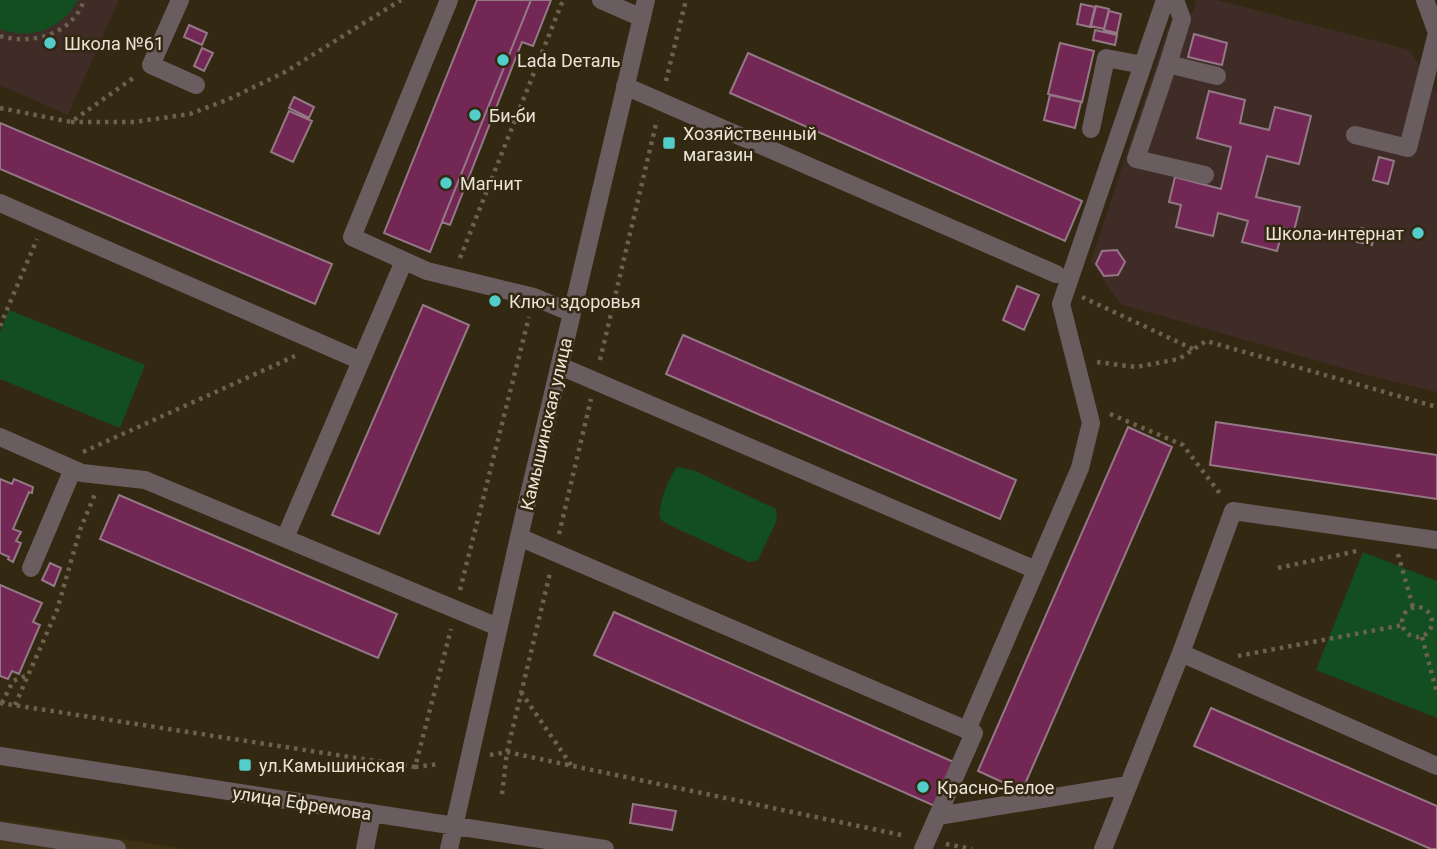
<svg xmlns="http://www.w3.org/2000/svg" width="1437" height="849" viewBox="0 0 1437 849" font-family="Roboto,sans-serif">
<rect width="100%" height="100%" fill="#332811"/>
<!-- built -->
<path fill="#3f3113" d="M0 820 185 849H0Z"/>
<!-- education -->
<path fill="#3f2c26" d="M0 0H119L68 115 0 85Z
M1196 0H1217L1410 50 1433 90 1437 91V392L1366 375 1120 304 1091 261 1168 28 1193 12Z"/>
<!-- green -->
<path fill="#134e21" d="M0 0H78C62 29 31 41 0 29Z
M9 310 145 365 120 428 0 379V332Z
M677 467 693 470 776 509 777 520 758 560 749 562 665 523 660 518C658 504 668 479 677 467Z
M1363 552 1437 581V718L1316 670Z"/>
<!-- building -->
<path fill="#732755" stroke="#947886" stroke-width="2" d="M477 0H531L430 252 384 233Z
M531 0H551L533 46 522 42 450 225 442 222Z
M1081 4 1095 7 1090 27 1077 24Z
M1096 6 1109 9 1104 29 1091 26Z
M1109 11 1121 14 1117 33 1104 30Z
M189 25 207 33 202 45 184 37Z
M1095 30 1117 35 1115 45 1093 40Z
M1194 34 1227 43 1222 65 1188 57Z
M1060 43 1094 51 1082 102 1048 94Z
M202 48 213 53 204 71 194 66Z
M748 53 1082 201 1065 241 730 93Z
M1209 91 1245 100 1240 123 1269 130 1275 107 1311 116 1299 164 1267 156 1256 197 1300 207 1294 231 1283 228 1277 251 1242 242 1248 221 1218 213 1213 236 1176 227 1181 205 1169 202 1175 177 1221 189 1231 147 1197 138Z
M1050 95 1081 102 1075 128 1044 120Z
M294 97 314 107 309 118 289 108Z
M289 111 312 121 293 162 271 152Z
M0 123 332 264 315 304 0 169Z
M1379 157 1394 161 1388 184 1373 180Z
M1361 228 1375 231 1372 245 1357 242Z
M1117 250 1125 262 1118 275 1104 276 1096 264 1102 251Z
M1017 286 1039 295 1024 330 1003 320Z
M423 305 469 325 379 534 332 515Z
M683 335 1016 480 1000 519 666 374Z
M1216 422 1437 455V499L1210 465Z
M1128 427 1172 447 1022 791 978 771Z
M0 479 12 484 14 479 33 487 32 493 29 492 13 529 21 532 16 541 21 543 13 562 8 559 9 557 0 553Z
M119 495 397 614 378 658 100 539Z
M50 563 61 568 54 586 42 580Z
M0 585 42 603 33 622 40 625 19 674 12 671 8 679 0 676Z
M614 612 956 763 937 807 594 655Z
M1211 708 1437 806V849H1431L1194 746Z
M633 804 676 811 672 830 630 823Z"/>
<g fill="none" stroke-linecap="round" stroke-linejoin="round">
<!-- path -->
<path stroke="#6b614d" stroke-width="4.5" stroke-dasharray="3.5 5" stroke-linecap="butt" d="M0 36C32 45 72 35 84 0
M666 81 686 0
M0 108 71 122 136 76
M71 122H134L190 114 227 100 285 72 401 0
M460 258 563 0
M1082 297 1193 349
M0 326 37 239
M600 360 657 120
M1097 362 1136 367 1179 359 1206 341 1437 407
M1110 414 1183 445 1221 495
M83 452 295 356
M559 534 591 399
M1398 554 1413 607
M1278 568 1357 551
M460 590 529 317
M1402 622a15 15 0 1 1 30 0a15 15 0 1 1-30 0Z
M1422 637 1437 693
M1238 656 1403 625
M521 692 571 765
M0 703 415 767 451 629
M2 703 13 681 28 675
M15 705 57 610 80 530 95 494
M490 755 507 752 906 836
M415 767 439 764
M502 794 507 752 550 573
M946 844 972 849"/>
<!-- minor -->
<path stroke="#6a5d60" stroke-width="18" d="M180 0 151 65 196 85
M449 0 352 237 427 271 534 297 572 313
M601 0 642 18
M1175 0 1182 19 1168 64 1217 76
M1168 64 1136 159 1205 175
M625 86 1056 274
M1091 129 1106 58 1143 65
M1355 135 1408 148 1437 33 1425 0
M0 203 361 361 404 261
M560 366 1036 570
M0 437 82 473 145 480 498 627
M519 537 967 730
M285 538 361 361
M31 568 73 469
M1181 653 1437 766
M0 756 605 849
M938 816 1128 785
M0 831 117 849
M365 849 372 813
M449 849 519 537 646 0
M923 849 974 733 967 730 1080 468 1091 423 1061 304 1165 0
M1103 849 1181 653 1233 511 1437 540"/>
</g>
<!-- markers -->
<g fill="#53cdc9" stroke="#332811" stroke-width="2.5">
<circle cx="50" cy="43" r="7"/>
<circle cx="503" cy="60" r="7"/>
<circle cx="475" cy="115" r="7"/>
<rect x="662" y="136" width="14" height="14" rx="3.5"/>
<circle cx="446" cy="183" r="7"/>
<circle cx="1418" cy="233" r="7"/>
<circle cx="495" cy="301" r="7"/>
<rect x="238" y="758" width="14" height="14" rx="3.5"/>
<circle cx="923" cy="787" r="7"/>
</g>
<g text-anchor="middle" dominant-baseline="central" stroke-width="5" stroke-linejoin="round" paint-order="stroke">
<!-- poi labels -->
<g font-size="18" fill="#ebe4d6" stroke="#332811" text-anchor="start">
<text x="64" y="43">Школа №61</text>
<text x="517" y="60">Lada Dеталь</text>
<text x="489" y="115">Би-би</text>
<text x="683" y="133">Хозяйственный<tspan x="683" dy="21">магазин</tspan></text>
<text x="460" y="183">Магнит</text>
<text x="1404" y="233" text-anchor="end">Школа-интернат</text>
<text x="509" y="301">Ключ здоровья</text>
<text x="259" y="765">ул.Камышинская</text>
<text x="937" y="787">Красно-Белое</text>
</g>
<!-- street labels -->
<g font-size="18" fill="#ebe4d6" stroke="#332811">
<text transform="translate(546 424) rotate(-77)">Камышинская улица</text>
<text transform="translate(302 803) rotate(9)">улица Ефремова</text>
</g>
</g>
</svg>
